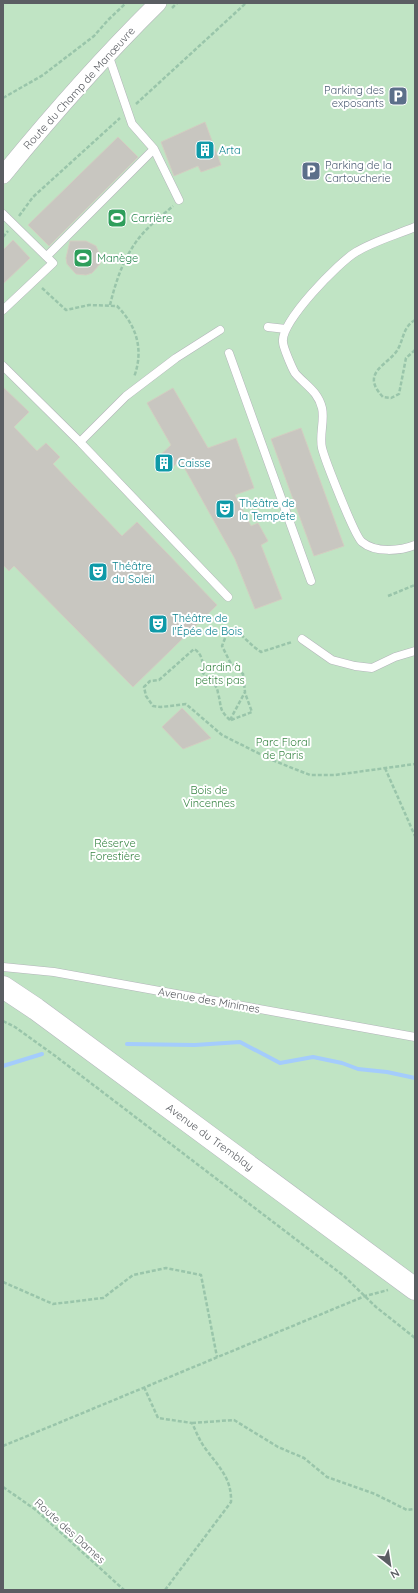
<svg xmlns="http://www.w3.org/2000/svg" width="418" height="1593" viewBox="0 0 418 1593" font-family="Quicksand,sans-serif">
<rect width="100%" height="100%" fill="#edece3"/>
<!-- green -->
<path fill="#c0e4c4" d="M3 3H415V1590H3Z"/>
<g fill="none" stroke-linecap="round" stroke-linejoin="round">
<!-- stream -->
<path stroke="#a4ccfc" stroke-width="4" d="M127 1044 195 1045 240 1042 280 1063 313 1057 342 1063 358 1069 387 1072 415 1078
M3 1066 42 1054"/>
</g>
<!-- building -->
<path fill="#c8c6c0" stroke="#d2cec1" d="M205 122 221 165 201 172 198 166 174 176 161 142Z
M118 137 138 157 49 246 28 225Z
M13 240 30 258 3 284V250Z
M70 241H86L96 246 101 258 100 264 92 273 86 275 76 274 67 264 66 258Z
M3 387 29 412 14 427 37 451 46 443 60 457 53 464 122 536 137 522 217 605 133 687 14 566 9 571 3 565Z
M173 388 208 448 236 438 254 488 235 495 251 526 258 523 268 541 261 545 282 599 255 609 235 559 180 460 167 473 155 460 171 445 147 403Z
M301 428 344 546 314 556 271 439Z
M182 708 211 738 183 749 162 727Z"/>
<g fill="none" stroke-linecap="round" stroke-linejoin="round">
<defs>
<path id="lane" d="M108 54 132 124 154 149 179 200
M3 214 53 263 3 310
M415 227C396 235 374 241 356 252 339 262 280 322 283 342 283 347 292 368 295 373 305 385 318 391 322 408 325 420 319 435 322 448 325 460 355 537 362 542 375 553 400 551 415 545
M47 256 154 149
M268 327 286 329
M229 353 311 581
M3 366 80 442 228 597
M80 442 126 396 176 358 220 330
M302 639 332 660 355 666 372 668 395 657 415 651
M3 967 54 972 415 1037"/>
<path id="street" d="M3 175C52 115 103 57 158 3"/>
<path id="secondary" d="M3 987 36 1009 415 1289"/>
</defs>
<!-- lane casing -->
<use href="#lane" stroke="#b3b5ba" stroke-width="9"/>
<!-- street casing -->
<use href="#street" stroke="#b3b5ba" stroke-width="18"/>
<!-- secondary casing -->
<use href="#secondary" stroke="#b4b7bd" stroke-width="23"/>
<!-- path -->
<path stroke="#99c5aa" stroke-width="2.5" stroke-dasharray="4 2" stroke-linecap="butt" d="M172 8 177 3
M3 98 43 75 94 36 108 20 126 3
M136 104 246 3
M19 216 33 197 120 118
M3 237 8 231
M42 288 66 310 89 305 117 306C137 326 144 350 134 377
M110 305C117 276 127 248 149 227 156 220 165 213 173 206
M415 320C403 327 404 338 398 349 389 365 359 372 383 397L391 398 399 394 406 358 415 350
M388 596 415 585
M230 720C218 709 222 707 218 693 217 684 209 679 203 673 203 664 203 654 194 649L159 680 150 681 144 687 146 696 153 706 161 707 186 704 222 735 272 760 310 775H335L415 764
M230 720 245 692 243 674 230 662 222 646 227 633H239L254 647 261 652 292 642
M231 720 252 712 245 693
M385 768 415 836
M3 1021 15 1027 54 1055 344 1276 376 1307 415 1338
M3 1282 53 1304 103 1298 133 1275 166 1268 201 1275 217 1357
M144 1387 158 1418 192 1423C196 1431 199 1440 205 1448 218 1466 232 1478 231 1502L165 1590
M192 1423 234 1420 278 1447 304 1458 327 1477 375 1494 407 1510 415 1509
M3 1446 365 1296 388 1290
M3 1487 36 1510 124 1590"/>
<!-- lane -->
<use href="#lane" stroke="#fff" stroke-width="8"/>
<!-- street -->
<use href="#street" stroke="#fff" stroke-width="17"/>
<!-- secondary -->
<use href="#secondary" stroke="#fff" stroke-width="22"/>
</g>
<!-- icons -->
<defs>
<symbol id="parking-square" viewBox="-11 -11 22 22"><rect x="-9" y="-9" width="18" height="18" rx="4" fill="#5c6f8a" stroke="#fff"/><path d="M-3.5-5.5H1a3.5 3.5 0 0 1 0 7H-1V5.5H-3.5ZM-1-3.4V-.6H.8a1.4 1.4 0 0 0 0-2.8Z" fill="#fff"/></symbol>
<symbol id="building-square" viewBox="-11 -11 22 22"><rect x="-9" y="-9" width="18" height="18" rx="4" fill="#0f9aa8" stroke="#fff"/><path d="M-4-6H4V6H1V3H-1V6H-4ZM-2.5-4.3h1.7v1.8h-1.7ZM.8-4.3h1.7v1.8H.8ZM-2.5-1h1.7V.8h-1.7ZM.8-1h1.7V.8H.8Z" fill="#fff"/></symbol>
<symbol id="stadium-square" viewBox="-11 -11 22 22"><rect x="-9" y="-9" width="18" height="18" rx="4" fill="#2e9e5b" stroke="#fff"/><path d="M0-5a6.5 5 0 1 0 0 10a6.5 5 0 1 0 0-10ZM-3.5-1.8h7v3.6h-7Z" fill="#fff"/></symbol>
<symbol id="theatre-square" viewBox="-11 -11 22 22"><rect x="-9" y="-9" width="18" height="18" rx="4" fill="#0f9aa8" stroke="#fff"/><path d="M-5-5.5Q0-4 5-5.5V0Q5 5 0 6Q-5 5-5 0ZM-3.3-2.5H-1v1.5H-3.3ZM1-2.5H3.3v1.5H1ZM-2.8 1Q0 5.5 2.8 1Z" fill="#fff"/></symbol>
</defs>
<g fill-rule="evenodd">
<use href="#parking-square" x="387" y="85" width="22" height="22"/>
<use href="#building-square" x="194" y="139" width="22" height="22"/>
<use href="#parking-square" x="300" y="160" width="22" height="22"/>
<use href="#stadium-square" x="106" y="207" width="22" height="22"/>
<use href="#stadium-square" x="72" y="247" width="22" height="22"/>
<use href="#building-square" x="153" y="452" width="22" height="22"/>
<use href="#theatre-square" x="214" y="498" width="22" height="22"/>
<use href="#theatre-square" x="87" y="561" width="22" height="22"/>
<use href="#theatre-square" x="147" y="613" width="22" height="22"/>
</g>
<g text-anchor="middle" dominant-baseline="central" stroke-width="4" stroke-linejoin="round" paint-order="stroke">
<!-- street labels -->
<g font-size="11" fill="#5b5e63" stroke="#fff">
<text transform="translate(79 88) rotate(-48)">Route du Champ de Manœuvre</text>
<text transform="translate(209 1000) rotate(10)">Avenue des Minimes</text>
<text transform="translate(210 1137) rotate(36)">Avenue du Tremblay</text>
<text transform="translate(70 1531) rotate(42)">Route des Dames</text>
</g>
<!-- service labels -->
<g font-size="11" fill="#4e5e75" stroke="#fff" text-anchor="end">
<text x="384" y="90">Parking des<tspan x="384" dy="13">exposants</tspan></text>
<text x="325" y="165" text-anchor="start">Parking de la<tspan x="325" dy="13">Cartoucherie</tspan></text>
</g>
<!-- culture labels -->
<g font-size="11" fill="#0d838f" stroke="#fff" text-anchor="start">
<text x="219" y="150">Arta</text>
<text x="178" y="463">Caisse</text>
<text x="239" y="503">Théâtre de<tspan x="239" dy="13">la Tempête</tspan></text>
<text x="112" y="566">Théâtre<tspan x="112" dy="13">du Soleil</tspan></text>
<text x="172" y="618">Théâtre de<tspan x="172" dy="13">l'Épée de Bois</tspan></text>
</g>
<!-- leisure labels -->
<g font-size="11" fill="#27864d" stroke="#fff" text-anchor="start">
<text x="131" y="218">Carrière</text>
<text x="97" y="258">Manège</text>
</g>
<!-- park labels -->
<g font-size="11" fill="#388544" stroke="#fff">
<text x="220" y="667">Jardin à<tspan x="220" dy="13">petits pas</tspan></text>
<text x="283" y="742">Parc Floral<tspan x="283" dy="13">de Paris</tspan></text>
<text x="209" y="790">Bois de<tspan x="209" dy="13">Vincennes</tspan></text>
<text x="115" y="843">Réserve<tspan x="115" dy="13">Forestière</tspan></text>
</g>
</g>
<!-- border -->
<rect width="418" height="1593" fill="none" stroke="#5b5e63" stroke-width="8"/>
<!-- north arrow -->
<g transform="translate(390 1565) rotate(150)" stroke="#ffffff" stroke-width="3" paint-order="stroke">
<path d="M0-3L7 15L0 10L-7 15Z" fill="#5b5e63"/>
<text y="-6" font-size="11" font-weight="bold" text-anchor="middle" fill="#5b5e63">N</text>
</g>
</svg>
